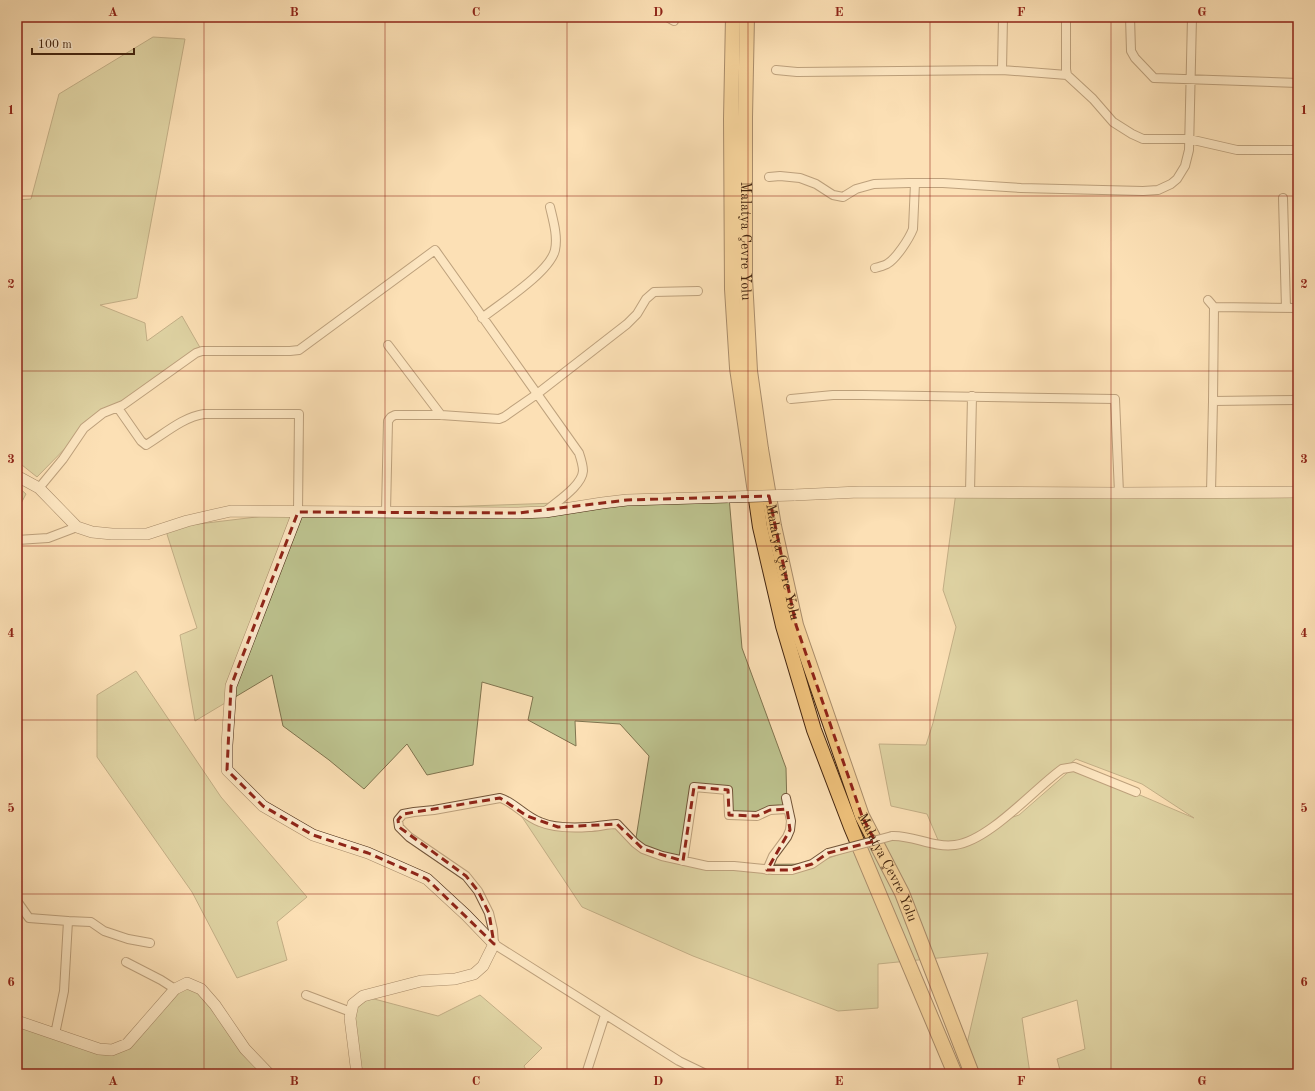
<svg xmlns="http://www.w3.org/2000/svg" width="1315" height="1091" viewBox="0 0 1315 1091" font-family="'Old Standard TT',serif">
<rect width="100%" height="100%" fill="#fce0b5"/>
<filter id="stains"><feTurbulence type="fractalNoise" baseFrequency=".005" numOctaves="4"/><feColorMatrix values="0 0 0 0 .2 0 0 0 0 .09 0 0 0 0 .02 0 0 0 .5 -.17"/></filter>
<radialGradient id="worn" r=".72"><stop offset=".6" stop-color="#630" stop-opacity="0"/><stop offset="1" stop-color="#630" stop-opacity=".3"/></radialGradient>
<!-- green -->
<path fill="#bdc38f" stroke="#80744f" fill-rule="evenodd" d="M153 37 185 39 137 298 100 305 145 323 147 341 182 316 202 351 92 421 37 477 17 461V200L31 199 59 94Z
M17 486 26 494 17 511Z
M956 492 1298 493V1074H1061L1057 1059 1085 1049 1077 1000 1022 1018 1030 1074H960L988 953 878 964V1008L838 1011 693 956 582 907 514 805 557 827 617 824 636 838 649 756 620 724 575 721 576 746 528 720 533 697 482 682 473 765 427 775 407 744 364 789 329 760 283 726 272 675 195 721 180 635 197 628 165 528 298 512 729 497 742 648 786 768 787 809 741 815H729L727 790 694 788 684 858 700 865 812 864 892 836 925 843 938 840 927 814 891 806 879 744 926 745 933 723 956 627 943 590ZM1076 759 1142 784 1194 818 1074 767 1019 815 995 823Z
M136 671 221 797 307 897 277 922 287 960 237 978 192 892 97 757V695Z
M195 986 270 1074H17V1021L99 1049 126 1044 175 989Z
M480 995 542 1048 524 1066 528 1074H352L351 1012 363 996 438 1016Z"/>
<g fill="none" stroke-linecap="round" stroke-linejoin="round">
<defs>
<path id="street" d="M667 17 674 21
M1066 17V69L1067 75 1093 99 1113 122 1132 134 1143 139H1189L1237 150H1298
M1130 17 1131 51 1135 58 1154 78 1298 83
M776 70 797 72 1002 70 1067 75
M1002 70 1003 17
M769 177 780 176 800 178 816 184 833 195 843 197 856 189 874 184 909 183H943L1021 188 1143 191 1158 190 1171 184 1177 179 1185 166 1189 150 1192 17
M1283 198 1286 308
M875 268C879 267 883 266 887 264 896 259 909 239 913 229L915 183
M1208 300 1214 307
M482 318C501 303 550 272 555 250 558 236 553 220 550 207
M388 345 441 415
M791 399 833 395H863L1115 399 1119 493
M1213 401 1214 307 1298 308
M118 408 141 441 146 445C164 434 183 417 204 414H299L298 512
M39 488 63 459 84 428 103 413 123 405 196 353 202 351H290L299 350 435 250 579 453C581 459 583 465 583 471 582 486 556 502 545 512
M970 492 972 396
M1211 492 1213 401 1298 400
M386 512 388 421 391 417 395 415H441L499 419 504 417 537 394 627 324 637 314 646 299 654 292 698 291
M17 540 48 538 77 527
M892 836C913 835 933 848 955 845 989 841 1034 789 1062 769L1074 767 1136 792
M683 861 694 787 728 790 729 815 757 816 770 810 787 809
M767 870 773 856 787 837 790 830 791 821 786 798
M17 901 29 918 68 921 64 991 55 1034
M68 921 91 922 104 931 128 939 150 943
M126 962 161 980 175 989
M306 995 351 1012
M586 1074 605 1015
M706 1074 679 1061 494 944 493 930 489 913 478 891 466 876 409 837 399 827 398 820 403 814 414 812 434 810 500 798C514 802 524 816 540 822 554 828 574 828 589 827 598 827 607 824 617 824L635 843 643 849 662 856 707 866H734L773 870H792L812 864 828 853"/>
<path id="secondary" d="M17 476 39 488 77 527 92 532 112 534H147L187 521 231 511 518 513 545 512 602 503 627 500 729 497
M794 495 859 492 1119 493 1298 492
M298 512 231 686 227 745V770L263 806 313 835 368 853 427 879 466 915 494 944 483 966 474 974 455 979 421 981 363 996 353 1004 350 1018 357 1074
M17 1021 99 1049 112 1050 127 1044 175 989 187 983 201 989 215 1005 245 1049 269 1074"/>
<g id="highway">
<path d="M733 17 731 119 732 289 737 368 760 527 783 626 814 730 851 827 955 1074"/>
<path id="s1" d="M747 17 745 117V279L750 371 761 449 774 526 796 625 862 816 902 893 972 1074"/>
</g>
</defs>
<!-- street casing -->
<use href="#street" stroke="#725438" stroke-width="10"/>
<!-- secondary casing -->
<use href="#secondary" stroke="#44250f" stroke-width="12"/>
<!-- highway casing -->
<use href="#highway" stroke="#44250f" stroke-width="16"/>
<!-- street -->
<use href="#street" stroke="#fdebcf" stroke-width="8"/>
<!-- secondary -->
<use href="#secondary" stroke="#fdebcf" stroke-width="11"/>
<!-- highway -->
<use href="#highway" stroke="#eec07a" stroke-width="14"/>
<defs>
<path id="street-bridge" d="M828 853 892 836"/>
<path id="secondary-bridge" d="M729 497 794 495"/>
</defs>
<!-- street-bridge casing -->
<use href="#street-bridge" stroke="#725438" stroke-width="10" stroke-linecap="butt"/>
<!-- secondary-bridge casing -->
<use href="#secondary-bridge" stroke="#44250f" stroke-width="12" stroke-linecap="butt"/>
<!-- street-bridge -->
<use href="#street-bridge" stroke="#fdebcf" stroke-width="8"/>
<!-- secondary-bridge -->
<use href="#secondary-bridge" stroke="#fdebcf" stroke-width="11"/>
</g>
<!-- marked area -->
<path d="M0 0H1315V1091H0ZM769 496 796 625 862 816 875 841 828 853 812 864 792 870H767L790 830 787 809 770 810 757 816 729 815 728 790 694 787 683 861 643 849 617 824 558 827 527 816 500 798 403 814 398 820 399 827 466 876 478 891 489 913 494 944 427 879 368 853 313 835 263 806 227 770 231 686 298 512 518 513 627 500Z" fill="#fce0b5" fill-opacity=".55" fill-rule="evenodd"/>
<path fill="none" stroke="#8f2418" stroke-width="3" stroke-dasharray="8 5" stroke-linejoin="round" d="M769 496 796 625 862 816 875 841 828 853 812 864 792 870H767L790 830 787 809 770 810 757 816 729 815 728 790 694 787 683 861 643 849 617 824 558 827 527 816 500 798 403 814 398 820 399 827 466 876 478 891 489 913 494 944 427 879 368 853 313 835 263 806 227 770 231 686 298 512 518 513 627 500Z"/>
<!-- grid -->
<path fill="none" stroke="#8f2418" stroke-width="1" stroke-opacity="0.55" d="M204 17V1074M385 17V1074M567 17V1074M748 17V1074M930 17V1074M1111 17V1074M17 196H1298M17 371H1298M17 546H1298M17 720H1298M17 894H1298"/>
<g text-anchor="middle" dominant-baseline="central" stroke-width="3.5" stroke-linejoin="round" paint-order="stroke">
<!-- street labels -->
<g font-size="14" fill="#44250f" stroke="#fdebcf">
<text stroke="none"><textPath href="#s1" startOffset="224">Malatya Çevre Yolu</textPath></text>
<text stroke="none"><textPath href="#s1" startOffset="548">Malatya Çevre Yolu</textPath></text>
<text stroke="none"><textPath href="#s1" startOffset="872">Malatya Çevre Yolu</textPath></text>
</g>
</g>
<!-- margin -->
<rect width="1315" height="1091" fill="none" stroke="#fce0b5" stroke-width="44"/>
<!-- scale -->
<path d="M32 48v6h102v-6" fill="none" stroke="#44250f" stroke-width="2"/>
<text x="38" y="48" font-size="12" fill="#44250f" stroke="#fdebcf" stroke-width="3" paint-order="stroke">100 m</text>
<rect x="22" y="22" width="1271" height="1047" fill="none" stroke="#8f2418" stroke-width="1.5"/>
<g font-size="13" text-anchor="middle" font-weight="bold" fill="#8f2418">
<text x="113" y="16">A</text>
<text x="294" y="16">B</text>
<text x="476" y="16">C</text>
<text x="658" y="16">D</text>
<text x="839" y="16">E</text>
<text x="1021" y="16">F</text>
<text x="1202" y="16">G</text>
<text x="11" y="114">1</text>
<text x="1304" y="114">1</text>
<text x="11" y="288">2</text>
<text x="1304" y="288">2</text>
<text x="11" y="463">3</text>
<text x="1304" y="463">3</text>
<text x="11" y="637">4</text>
<text x="1304" y="637">4</text>
<text x="11" y="812">5</text>
<text x="1304" y="812">5</text>
<text x="11" y="986">6</text>
<text x="1304" y="986">6</text>
<text x="113" y="1085">A</text>
<text x="294" y="1085">B</text>
<text x="476" y="1085">C</text>
<text x="658" y="1085">D</text>
<text x="839" y="1085">E</text>
<text x="1021" y="1085">F</text>
<text x="1202" y="1085">G</text>
</g>
<rect width="100%" height="100%" filter="url(#stains)"/>
<rect width="100%" height="100%" fill="url(#worn)"/>
</svg>
